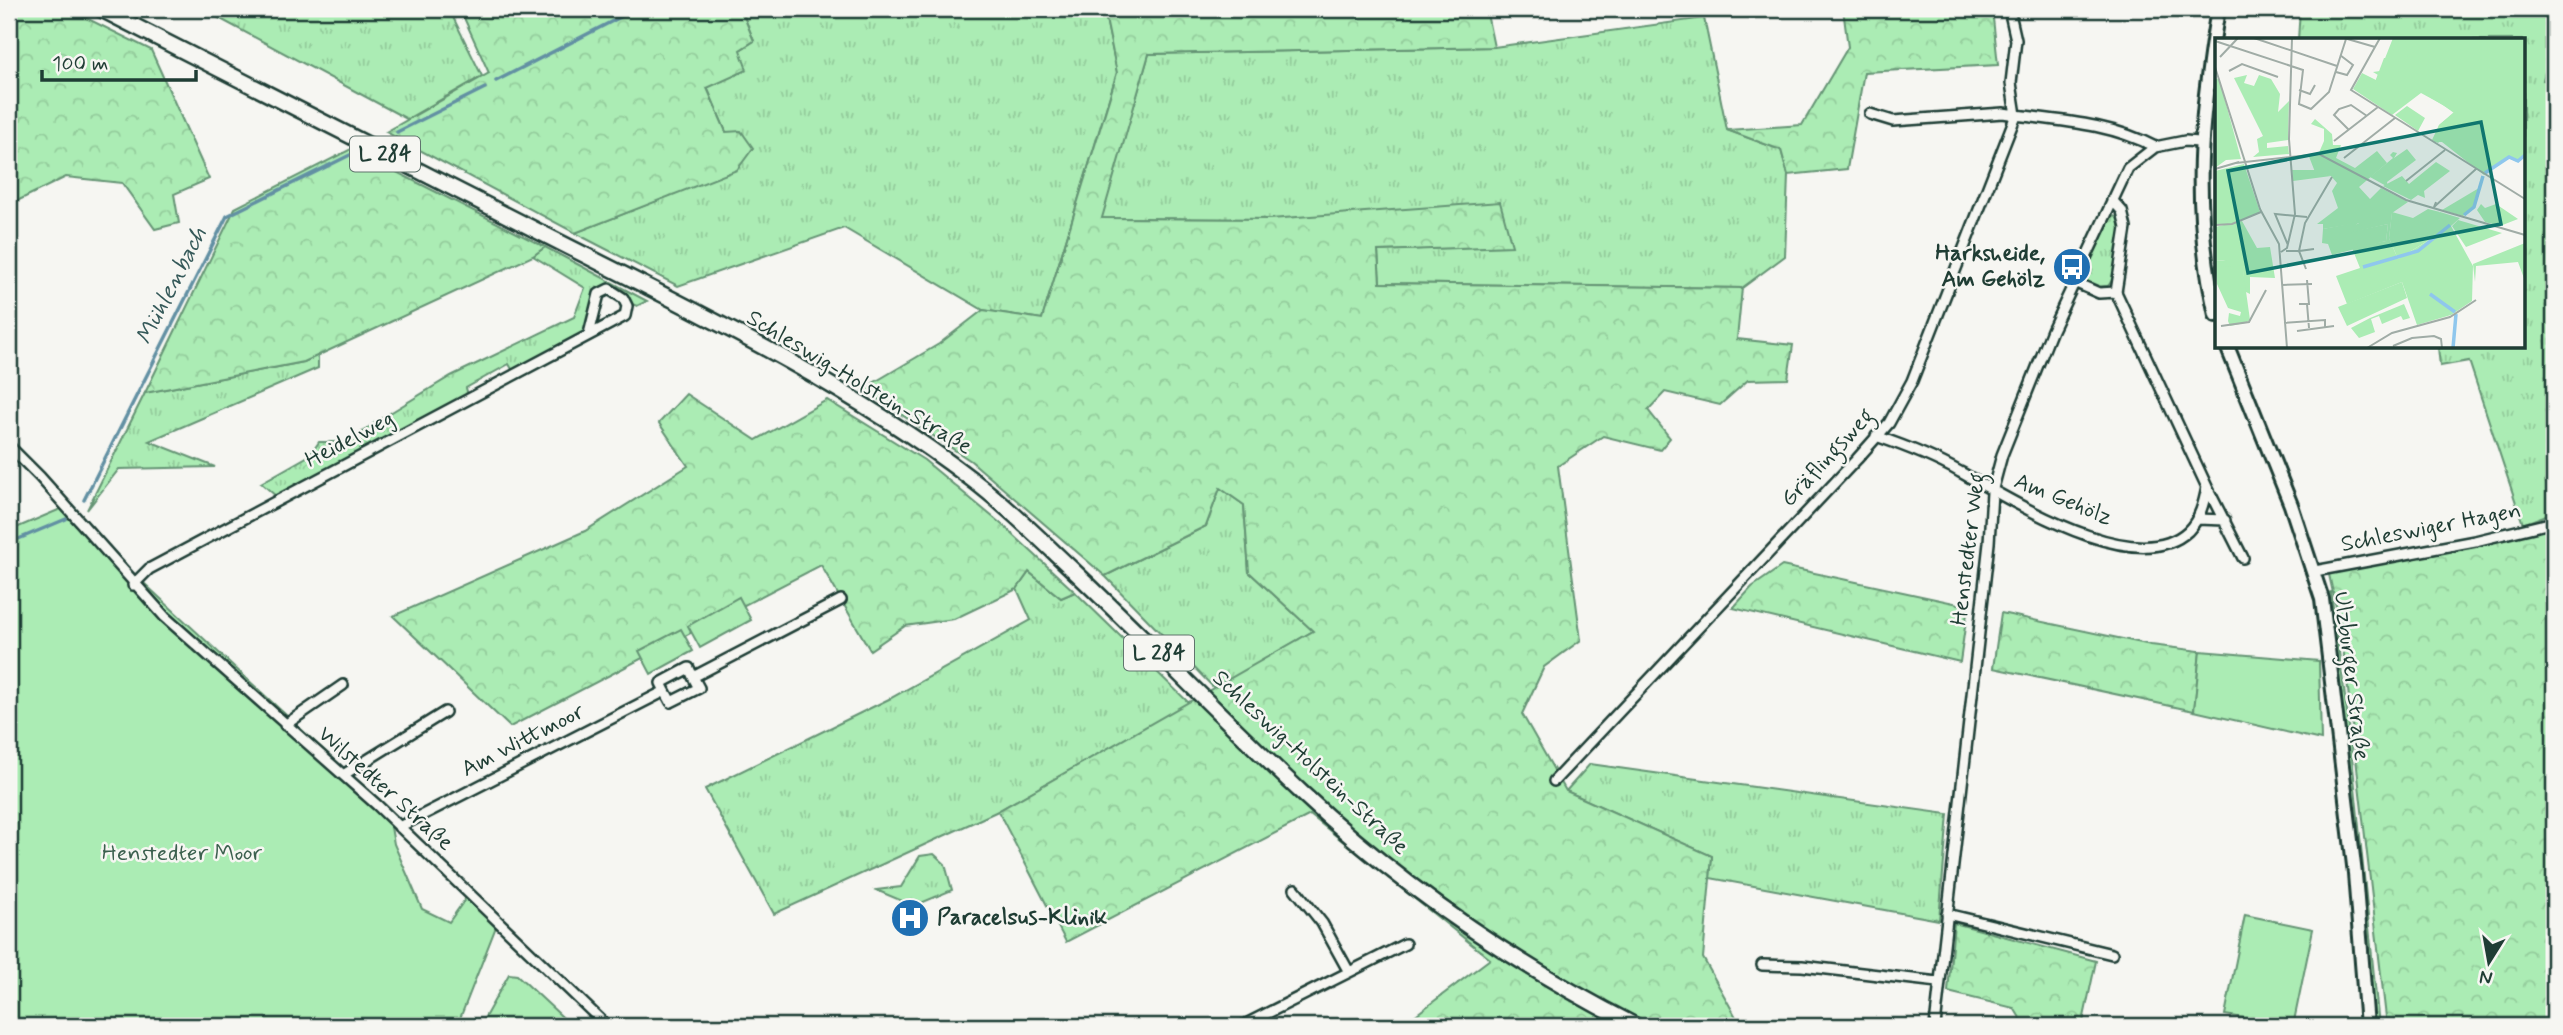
<svg xmlns="http://www.w3.org/2000/svg" width="2563" height="1035" viewBox="0 0 2563 1035" font-family="Mynerve,sans-serif">
<defs>
<pattern id="grass-tufts" width="24" height="20" patternUnits="userSpaceOnUse" patternTransform="scale(1.75)"><rect width="24" height="20" fill="#abecb4"/><path d="M3 7l-1-3M5 7V3M7 7l1-3M15 17l-1-3M17 17v-4M19 17l1-3" fill="none" stroke="#93cb9b"/></pattern>
<pattern id="forest-crowns" width="20" height="18" patternUnits="userSpaceOnUse" patternTransform="scale(1.75)"><rect width="20" height="18" fill="#abecb4"/><path d="M2 6a3 3 0 1 1 6 0M12 15a3 3 0 1 1 6 0" fill="none" stroke="#93cb9b"/></pattern>
</defs>
<rect width="100%" height="100%" fill="#f6f6f2"/>
<filter id="ink" filterUnits="userSpaceOnUse"><feTurbulence type="fractalNoise" baseFrequency=".0143" numOctaves="2"/><feDisplacementMap in="SourceGraphic" scale="14" xChannelSelector="R" yChannelSelector="G"/><feConvolveMatrix kernelMatrix="1 2 1 2 8 2 1 2 1" color-interpolation-filters="sRGB"/></filter>
<g filter="url(#ink)">
<!-- grass -->
<path fill="url(#grass-tufts)" stroke="#659474" stroke-width="2" d="M202 9H449L482 76 407 119Z
M741 9H1104L1117 72 1042 319 983 310 844 228 678 286 575 233 737 169 726 132 707 87 740 50 754 41Z
M2300 9H2554V35L2543 80 2554 81V512L2523 524 2469 361 2440 366 2438 347 2523 346V40H2298Z
M1704 18 1727 130 1781 150 1788 175 1785 256 1742 288 1380 283 1378 251 1512 245 1270 219 1101 218 1149 54 1494 47Z
M2112 216 2117 217C2124 232 2119 274 2108 286L2094 287 2085 279V272Z
M545 247 647 301 637 306 629 303 625 295 598 292 586 333 513 371 509 364 466 388 468 395 277 497 261 483 310 455 319 442H349L377 421 451 376 574 317 585 288 533 256Z
M318 355V368L149 441 215 467 119 469 87 510 145 393 304 362Z
M1220 488 1244 505 1249 572 1313 631 1215 689 1105 576 1206 526Z
M1029 572 1061 598 1075 592 1189 703 998 811 774 914 705 789 891 698 1031 620 1017 589Z
M2331 592 2349 727 2379 1026H2373L2330 617 2328 593Z
M1590 764 1948 814 1939 920 1710 878 1712 856 1566 791Z
M934 854 945 864 952 890 914 906 876 890 901 887 920 856Z"/>
<!-- forest -->
<path fill="url(#forest-crowns)" stroke="#659474" stroke-width="2" d="M9 9H68L151 50 209 179 174 194 179 223 155 229 122 183 66 177 13 203 9 199Z
M460 9H741L754 41 740 50 747 70 707 88 726 132 741 131 753 148 737 170 575 233 386 132 489 73Z
M1104 9H1486L1494 47 1149 54 1102 218 1270 219 1500 202 1512 246 1378 251 1380 283 1742 288 1737 339 1793 345 1788 379 1748 380 1720 405 1665 392 1648 410 1670 438 1660 450 1603 436 1558 466 1581 640 1544 667 1522 714 1566 791 1712 856 1703 958 1741 1026H1674L1657 1022 1653 1026H1401L1490 959 1310 815 1066 942 998 811 1313 631 1249 572 1244 505 1220 488 1206 526 1105 576 971 461 863 389 939 344 983 310 1042 319 1117 73Z
M1843 9H1992L1998 65 1864 72 1847 169 1788 175 1781 150 1727 130 1802 125 1848 47Z
M351 149 545 247 533 256 304 362 145 393 235 208Z
M686 394 756 440 827 400 924 460 1006 528 1075 592 1061 598 1029 572 1017 589 954 619 905 626 870 650 821 565 510 727 393 616 585 531 688 466 659 423Z
M2554 525V1026H2387L2341 629 2328 570Z
M1782 566 1968 606 1960 662 1733 608 1752 587Z
M2001 613 2151 645 2200 651 2194 711 1993 668Z
M1954 923 2096 961 2083 1022 2099 1026H2025L2014 1008 1948 992Z"/>
<!-- green -->
<path fill="#abecb4" stroke="#659474" stroke-width="2" d="M70 505 117 558 388 810 394 844 422 909 449 922 466 898 497 924 457 1026H9V531Z
M739 597 751 620 700 648 688 626Z
M681 629 693 651 651 674 639 651Z
M2200 651 2319 661 2321 740 2194 711Z
M2245 915 2313 929 2293 1026 2225 1015Z
M509 974 517 975 572 1026H480Z"/>
<g fill="none" stroke-linecap="round" stroke-linejoin="round">
<!-- stream -->
<path stroke="#6290a3" stroke-width="3.5" d="M496 81 636 9
M397 132 485 88
M84 500 227 216 356 152
M9 543 66 519"/>
<defs>
<path id="minor" d="M2009 9 2016 40 2011 83 2016 115C2064 121 2112 124 2155 147
M2074 282 2099 293 2116 292
M1876 436C1905 446 1934 457 1960 472 2010 499 2135 580 2188 531 2200 519 2204 503 2207 487L2116 292 2126 228 2122 211 2112 200
M9 446 40 477 165 617 377 805 607 1026
M2207 487 2243 558
M2198 519 2225 520
M2315 571 2475 541 2554 522
M133 585 149 569 625 316 627 306 623 298 609 289 599 294 589 334
M665 691 661 683 689 668 693 677
M285 725 343 685
M343 775 445 712
M1554 781 1857 459 1889 423 1912 381 2016 115 2003 113 1893 121 1870 114
M399 827 665 691 671 702 699 688 693 677 841 600
M1295 889 1322 923 1349 972
M1947 914 2112 954
M1762 965 1802 966 1938 982
M1242 1026 1405 944
M1935 1026 1989 543 1992 492 2002 455 2052 330 2128 168 2155 147 2185 141 2199 142"/>
<path id="secondary" d="M2216 315C2191 204 2200 119 2218 9
M2227 346 2291 505 2322 599 2355 874 2367 1026"/>
<path id="primary" d="M101 9C256 88 411 167 567 246 704 315 847 384 970 478 1007 506 1040 539 1074 571 1151 644 1224 720 1301 792 1401 886 1514 964 1636 1026"/>
</defs>
<!-- minor casing -->
<use href="#minor" stroke="#1f3d34" stroke-width="14"/>
<!-- secondary casing -->
<use href="#secondary" stroke="#1f3d34" stroke-width="18"/>
<!-- primary casing -->
<use href="#primary" stroke="#1f3d34" stroke-width="19"/>
<!-- minor -->
<use href="#minor" stroke="#f6f6f2" stroke-width="9"/>
<!-- secondary -->
<use href="#secondary" stroke="#f6f6f2" stroke-width="12"/>
<!-- primary -->
<use href="#primary" stroke="#f6f6f2" stroke-width="14"/>
</g>
</g>
<!-- icons -->
<defs>
<symbol id="bus-disc" viewBox="-11 -11 22 22"><circle r="9.5" fill="#1f6fb2" stroke="#f6f6f2"/><path d="M-5-6H5V4H4V6H2V4H-2V6H-4V4H-5ZM-3.5-4V0h7V-4ZM-3.5 1.2v1.5H-2V1.2ZM2 1.2v1.5H3.5V1.2Z" fill="#fff"/></symbol>
<symbol id="hospital-disc" viewBox="-11 -11 22 22"><circle r="9.5" fill="#1f6fb2" stroke="#f6f6f2"/><path d="M-5-5h3v3.5h4V-5h3V5h-3V1.5h-4V5h-3Z" fill="#fff"/></symbol>
</defs>
<g fill-rule="evenodd">
<use href="#bus-disc" x="2050" y="245" width="44" height="44"/>
<use href="#hospital-disc" x="888" y="896" width="44" height="44"/>
</g>
<g text-anchor="middle" dominant-baseline="central" stroke-width="5" stroke-linejoin="round" paint-order="stroke">
<!-- shield labels -->
<g fill="#f6f6f2" stroke="#60746d" stroke-width="2">
<rect x="350" y="136.5" width="70" height="35" rx="5"/>
<rect x="1124" y="635.5" width="70" height="35" rx="5"/>
</g>
<g font-size="21" font-weight="bold" fill="#1f3d34">
<text x="385" y="154">L 284</text>
<text x="1159" y="653">L 284</text>
</g>
<!-- poi labels -->
<g font-size="23" font-weight="bold" fill="#1f3d34" stroke="#f6f6f2" text-anchor="end">
<text x="2045" y="254">Harksheide,<tspan x="2045" dy="26">Am Gehölz</tspan></text>
<text x="937" y="918" text-anchor="start">Paracelsus-Klinik</text>
</g>
<!-- street labels -->
<g font-size="23" fill="#1f3d34" stroke="#f6f6f2">
<text transform="translate(859 383) rotate(31)">Schleswig-Holstein-Straße</text>
<text transform="translate(350 440) rotate(-28)">Heidelweg</text>
<text transform="translate(1828 458) rotate(-47)">Gräflingsweg</text>
<text transform="translate(2063 500) rotate(22)">Am Gehölz</text>
<text transform="translate(2431 528) rotate(-11)">Schleswiger Hagen</text>
<text transform="translate(1969 549) rotate(-83)">Henstedter Weg</text>
<text transform="translate(2351 676) rotate(83)">Ulzburger Straße</text>
<text transform="translate(523 741) rotate(-27)">Am Wittmoor</text>
<text transform="translate(1310 763) rotate(43)">Schleswig-Holstein-Straße</text>
<text transform="translate(385 789) rotate(42)">Wilstedter Straße</text>
</g>
<!-- park labels -->
<g font-size="23" fill="#3b604e" stroke="#f6f6f2">
<text x="182" y="854">Henstedter Moor</text>
</g>
<!-- water labels -->
<g font-size="24" font-style="italic" fill="#355959" stroke="#f6f6f2">
<text transform="translate(172 286) rotate(-63)">Mühlenbach</text>
</g>
</g>
<!-- overview -->
<g transform="translate(2215 38)">
<rect width="310" height="310" fill="#f6f6f2"/>
<path d="M192 111 201 122 172 144 173 149 155 139 178 120 175 117 178 114 182 115 179 120ZM77 132H100L116 138 78 143ZM213 171 225 174 212 187 214 202 183 221 174 200 177 174 198 180ZM243 182 287 195 251 209 237 188ZM27 183 42 210 55 209 60 240 35 239V256L29 253 28 232 4 229V225L11 222 0 223V189ZM144 184 134 194 173 186 171 203 117 217 113 206 107 205 108 191Z" fill="#abecb4"/>
<path d="M178 0H210L310 25 223 105 217 102 224 87 239 75 228 67 206 55 177 77 138 51 147 35 161 42 163 37 158 34 165 33ZM32 37 29 45 39 48 44 37 56 41 65 56 63 74 74 63 73 102 52 105V110L73 108 74 116 38 119 44 114 42 101 48 98 19 40ZM4 40 26 121 11 122 0 130V42ZM100 81 117 96 118 107H126L121 120 140 130 162 113 172 125 144 149 155 161 166 150 193 164 177 175 174 200 183 221 214 202 210 183 225 174 245 180 236 188 258 228 257 263 236 277 202 287 187 244 132 266 121 238 145 230 137 210 171 203 173 186 134 195 132 191 144 185 108 191V186H102L123 170 117 153 122 145 116 138 100 134 93 116 103 117 109 103V91L96 86ZM221 124 235 133 209 153 210 160 203 157 196 162 168 148 187 138 194 146ZM29 126 45 174 16 186 0 187V133ZM264 150 259 170 248 178 227 172ZM266 166 270 170 281 166 303 181 285 188 270 184 262 172ZM310 205V243L303 224 261 228 260 244 258 226ZM12 222 4 229 33 227 28 232 35 282 30 285 15 288 13 283 14 275 25 278 26 274 13 270 2 246 0 223ZM189 266 195 280 188 282 186 278 167 286 164 278 156 281 160 294 144 300 136 290 155 280Z" fill="#abecb4"/>
<path d="M190 0H310V118L302 124 294 120 269 137 227 104H219L224 87 239 74 187 42 180 55 160 44 169 20H193ZM192 68 210 80 203 93 180 77ZM187 244 192 260 132 288 123 269Z" fill="#abecb4"/>
<path fill="none" stroke="#8fc7ed" stroke-width="3.5" d="M270 135 294 119 303 123 310 117M249 177 259 169 268 138M148 229 203 213 235 187M215 256 240 274M238 310 241 276"/>
<path fill="none" stroke="#a0aca6" stroke-width="2" d="M39 0 122 28M129 0 160 9M165 0 136 52 310 161M0 3 88 32 84 66 96 71 114 54 131 1M5 19 23 0M0 29 45 171 64 206 72 310M14 33 27 26 63 39M121 34 132 37 138 27 125 17M84 52 95 56 100 47M134 92 119 77 124 71 136 67 152 78M119 103 163 69M129 120 180 80M21 125 104 116 191 162 310 197M0 131 24 124M191 143 230 112M221 164 219 169 261 131M0 187 17 186 46 174M73 207 60 176 92 179M99 211 84 213 90 185 117 139M71 213H84L91 231M66 214 72 210 80 176 74 101 77 0M67 247 97 246M84 266H94L92 242M92 266 94 290M69 285 110 282V289M6 288 34 284 51 252M82 293 119 288M178 308 197 300 219 298 226 301 227 310M152 310 177 295 235 279 261 262"/>
<path fill="#0f766e" fill-opacity="0.15" stroke="#0f766e" stroke-width="3.5" d="M266 84 286 186 33 235 13 133Z"/>
<rect width="310" height="310" fill="none" stroke="#1f3d34" stroke-width="3.5"/>
</g>
<!-- margin -->
<rect width="2563" height="1035" fill="none" stroke="#f6f6f2" stroke-width="35"/>
<rect x="18" y="18" width="2528" height="1000" fill="none" stroke="#1f3d34" stroke-width="2.5" filter="url(#ink)"/>
<!-- north arrow -->
<g transform="translate(2489 962) rotate(191)" stroke="#f6f6f2" stroke-width="5" paint-order="stroke">
<path d="M0-5L12 26L0 18L-12 26Z" fill="#1f3d34"/>
<text y="-10" font-size="19" font-weight="bold" text-anchor="middle" fill="#1f3d34">N</text>
</g>
<!-- scale -->
<path d="M42 70v10h154v-10" fill="none" stroke="#1f3d34" stroke-width="3.5"/>
<text x="52" y="70" font-size="21" fill="#1f3d34" stroke="#f6f6f2" stroke-width="5" paint-order="stroke">100 m</text>
</svg>
